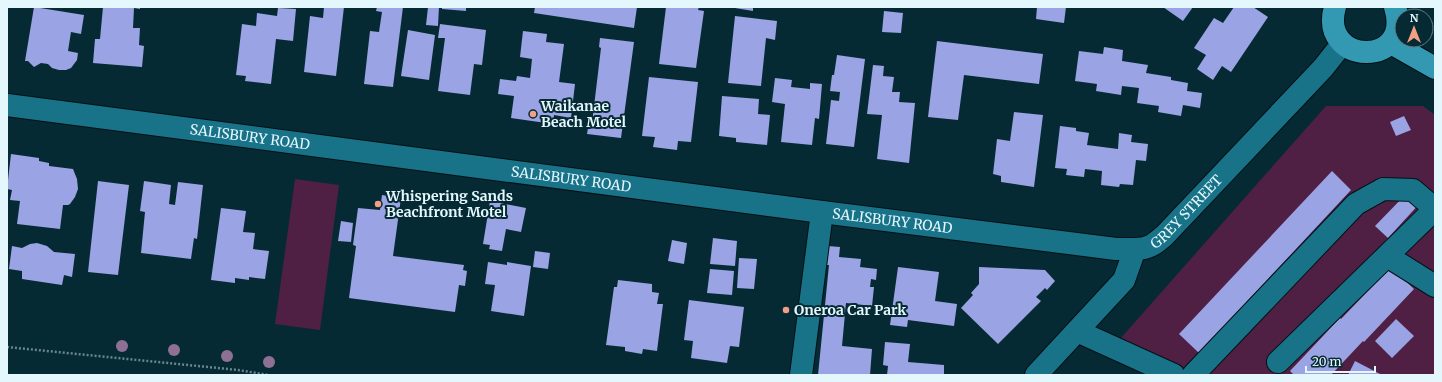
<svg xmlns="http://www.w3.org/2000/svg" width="1442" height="382" viewBox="0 0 1442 382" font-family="Merriweather,serif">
<rect width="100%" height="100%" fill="#062a33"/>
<!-- green -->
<path fill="#4f2043" d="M1326 106H1423L1435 115V375H1155L1105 356Z
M295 179 339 185 320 330 275 324Z"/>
<!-- building -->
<path fill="#9aa3e4" d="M34 7 84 15 81 34 71 32 68 51 78 53 77 60 71 68 66 70H59L52 68 48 64 41 63 34 67 28 61H25Z
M103 7H140V9L134 8 133 28H140L139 45 144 46 142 67 93 63 95 39H100Z
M324 7H344L336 76 304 72 310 16 323 18Z
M377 7H403L393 87 364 84 370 31 379 32 382 12 376 11Z
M428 7H439L438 26 426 25Z
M442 7H466V11L442 9Z
M535 7H637L634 28 534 13Z
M666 7H699L698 10 704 11 696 68 659 64Z
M729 7H753V11Z
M1037 7H1066L1064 23 1036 19Z
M1163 7H1193L1183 21Z
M1234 7H1253L1268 17 1231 72 1222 66 1213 80 1197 69 1206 55 1194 48 1214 18 1223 23Z
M278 8 296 9 293 41 276 39 271 84 245 81 246 76 236 75 242 24 256 26 257 13 277 16Z
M884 11 903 13 901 33 882 32Z
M735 16 777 21 775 40 766 38 761 86 728 83Z
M440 24 486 30 482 65 474 64 470 95 438 91 445 38H438Z
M408 30 435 35 429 80 401 76Z
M523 31 547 34 546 42 564 44 559 82 575 84 571 118 554 115 553 124 511 118 514 96 498 94 500 79 516 81 517 76 530 78 532 59 520 57Z
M600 38 634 42 621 138 587 134 589 122 592 123 601 48 599 47Z
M937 41 1043 54 1039 84 964 75 958 120 928 117Z
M1104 47 1123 50 1122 61 1148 65 1146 73 1171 77V80L1188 83 1187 91 1202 93 1200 108 1183 105 1181 116 1158 112 1159 106 1137 103 1139 88 1122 86 1121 95 1096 91 1097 84 1075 81 1079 51 1103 54Z
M837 55 865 59 854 147 826 144 831 100 839 101 840 92 830 91 832 75H834Z
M873 65 884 66 883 76 894 77 892 92H900L899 102 915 103 909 163 877 159 882 115 867 114Z
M649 77 698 82 691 142 678 141 677 150 653 147 655 137 642 136Z
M775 78 792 80 791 87 810 89V83L822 84 819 119 815 118 812 145 781 142 785 104 772 102Z
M722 96 759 99 758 114 770 115 767 145 736 142V138L719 136Z
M1014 112 1043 115 1034 187 1001 182V176L993 174 997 139 1010 141Z
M1404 116 1411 130 1396 136 1390 122Z
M1060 126 1076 128V131L1089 133 1087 145 1118 149 1119 133 1132 135 1131 142 1148 144 1146 161 1136 160 1133 185 1120 184 1119 187 1101 185 1102 171 1085 169 1084 177 1066 175 1067 169 1055 168Z
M11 154 39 158V161L49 163V166L73 169 77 179 78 189 75 197 70 204 68 205H63L60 229 17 224 20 201 10 200 12 190 7 189Z
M1332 171 1351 190 1199 353 1179 334Z
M98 181 129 185 118 275 88 272Z
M144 181 171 185 169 204 175 205 178 182 203 185 197 239 194 238 191 259 141 253 145 212 140 211Z
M1409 191 1421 202 1388 238 1375 226Z
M382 195 401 198 393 256 464 265 463 270 467 271 465 286 459 285 455 312 349 298 356 246 353 245 358 208 380 210Z
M490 201 526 208 521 232 506 229 502 251 489 249 490 245 483 244Z
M221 208 246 211 243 232 255 233 253 249 269 251 265 279 249 277V280L235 278V283L211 280Z
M341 221 353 223 351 242 338 241Z
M713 238 737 241 735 266 710 264Z
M672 240 687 243 684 264 668 261Z
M37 243 47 246 54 252 75 254 72 277 64 275 62 285 22 279V271L9 269 12 246 22 248 30 244Z
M828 246 840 247 839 257 861 259 860 267 877 269 876 280 871 279 870 287H874L872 306 846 303 842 346 872 349 870 375H818L829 265H826Z
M535 251 550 253 548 269 533 267Z
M739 258 757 259 754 289 737 288Z
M488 262 507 265V262L531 266 524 316 491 311 495 285 485 284Z
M898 267 939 272 935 301 957 304 954 326 908 320 907 327 890 325Z
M979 267 1045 270 1055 281 1047 290 1045 288 1036 297 1041 301 998 344 961 308 973 295 971 293 979 284Z
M1391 267 1414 289 1364 342 1363 341 1331 375H1294L1290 371 1340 318 1341 319Z
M710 269 734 271 732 295 707 293Z
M618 280 652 284V292L659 293 657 304H663L657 351 643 349 642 354 625 351V347L606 345 614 287H617Z
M689 300 744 307 739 347 730 346 727 363 691 358 693 341 684 340Z
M1396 319 1414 336 1392 358 1375 341Z
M885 342 910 344 908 362 944 365V375H887L888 366 883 365Z
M1355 361 1382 375H1348Z"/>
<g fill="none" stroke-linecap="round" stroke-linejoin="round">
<defs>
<g id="minor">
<path id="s1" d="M7 105 822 212 1116 249H1135"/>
<path d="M1387 256 1435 286"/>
<path d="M1077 331 1174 375"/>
<path d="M801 375 822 212"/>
<path id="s2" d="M1036 375 1124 280 1135 249C1149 249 1155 244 1165 235L1323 68 1342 44"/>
<path d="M1193 375 1356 204 1383 189 1413 190 1435 209 1278 362"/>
</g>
<path id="highway" d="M1335 7C1318 65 1414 69 1395 7
M1391 43 1435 68"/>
</defs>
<!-- minor casing -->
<use href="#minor" stroke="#041115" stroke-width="24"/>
<!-- highway casing -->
<use href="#highway" stroke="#041115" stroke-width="24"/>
<!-- path -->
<path stroke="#69868d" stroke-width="2.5" stroke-dasharray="2 2" stroke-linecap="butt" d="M7 347 238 370 269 375"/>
<!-- minor -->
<use href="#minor" stroke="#197388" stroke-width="22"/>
<!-- highway -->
<use href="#highway" stroke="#3398b1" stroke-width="22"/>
</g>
<!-- trees -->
<g fill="#8f7095">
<circle cx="122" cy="346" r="6"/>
<circle cx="174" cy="350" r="6"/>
<circle cx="227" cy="356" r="6"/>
<circle cx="269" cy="362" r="6"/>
</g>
<!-- markers -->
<g fill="#f39f85" stroke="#062a33" stroke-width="1.5">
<circle cx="533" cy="114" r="4"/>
<circle cx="378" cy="204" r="4"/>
<circle cx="786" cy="310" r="4"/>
</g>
<g text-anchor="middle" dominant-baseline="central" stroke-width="4" stroke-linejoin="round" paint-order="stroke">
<!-- poi labels -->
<g font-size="14" font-weight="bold" fill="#e4f7fd" stroke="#062a33" text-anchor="start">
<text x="541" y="106">Waikanae<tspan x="541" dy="16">Beach Motel</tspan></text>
<text x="386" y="196">Whispering Sands<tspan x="386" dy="16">Beachfront Motel</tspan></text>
<text x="794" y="310">Oneroa Car Park</text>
</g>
<!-- street labels -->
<g font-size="14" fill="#e4f7fd" stroke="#062a33">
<text stroke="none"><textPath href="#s1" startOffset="245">SALISBURY ROAD</textPath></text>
<text stroke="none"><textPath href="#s1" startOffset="569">SALISBURY ROAD</textPath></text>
<text stroke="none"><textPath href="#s2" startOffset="228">GREY STREET</textPath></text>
<text stroke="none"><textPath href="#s1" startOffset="893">SALISBURY ROAD</textPath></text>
</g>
</g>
<!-- border -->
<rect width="1442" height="382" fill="none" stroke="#e4f7fd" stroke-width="16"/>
<!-- north arrow -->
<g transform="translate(1414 28)"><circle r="19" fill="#062a33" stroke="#5f7c84"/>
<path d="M0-3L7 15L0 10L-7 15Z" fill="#f39f85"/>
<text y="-6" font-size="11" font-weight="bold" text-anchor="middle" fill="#e4f7fd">N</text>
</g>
<!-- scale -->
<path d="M1306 366v6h69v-6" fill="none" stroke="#e4f7fd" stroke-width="2"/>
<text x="1312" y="366" font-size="12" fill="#e4f7fd" stroke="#062a33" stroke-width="3" paint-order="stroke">20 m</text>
</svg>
